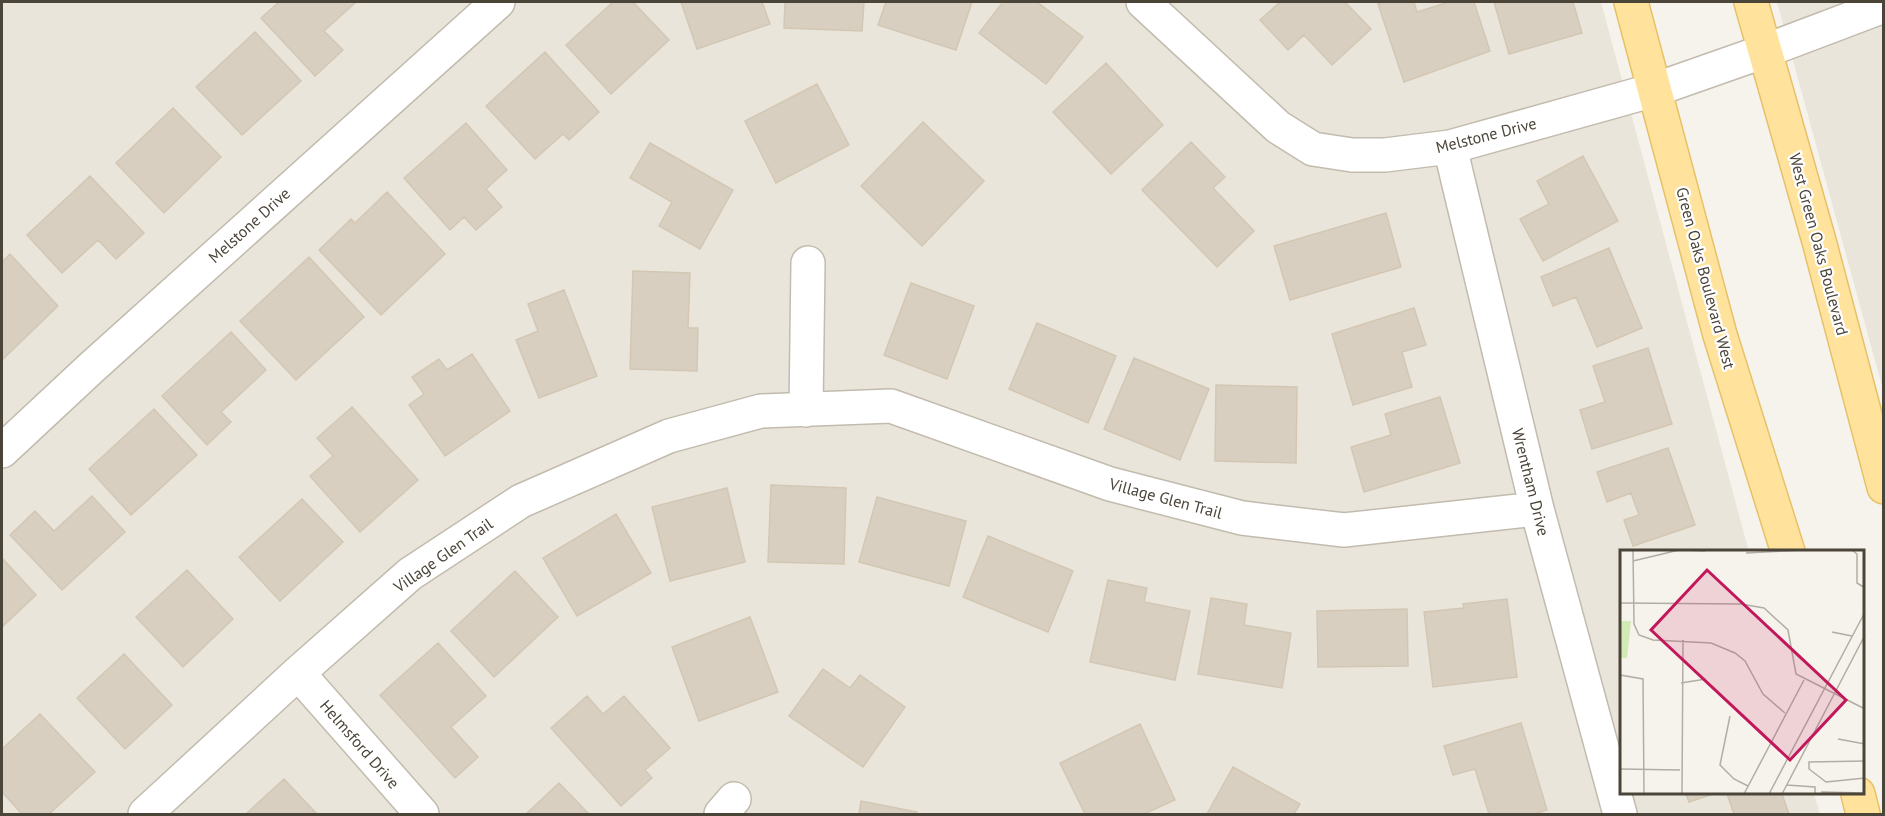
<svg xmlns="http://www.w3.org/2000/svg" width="1885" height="816" viewBox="0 0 1885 816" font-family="'PT Sans',sans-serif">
<rect width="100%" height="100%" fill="#f6f3ec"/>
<!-- residential -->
<path fill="#eae5da" d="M2 2H1601L1749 552H1621V794H1814L1820 814H2Z
M1777 2H1883V390Z"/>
<!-- building -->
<path fill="#d8cfc1" stroke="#d3c7b4" stroke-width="1.5" d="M279 2H356L324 31 343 50 315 76 261 18Z
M613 2H633L669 40 611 94 566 45Z
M681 2H762L770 24 697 49Z
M785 2H864L862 31 784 28Z
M886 2H972L956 50 878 25Z
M1003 2H1037L1083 37 1046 84 979 33Z
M1280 2H1345L1371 29 1332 65 1304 35 1288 50 1260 20Z
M1384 2H1414L1417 12 1449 2H1474L1490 51 1404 82 1378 4Z
M1494 2H1573L1582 33 1509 54Z
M255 32 301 81 242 135 196 87Z
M545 52 599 112 569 140 563 134 535 159 486 106Z
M1106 63 1163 125 1111 174 1053 112Z
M817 84 849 145 776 183 745 121Z
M173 108 221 157 164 213 116 163Z
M923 122 984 181 922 246 861 186Z
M466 123 507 170 486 189 502 207 476 230 464 217 450 230 404 178Z
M1191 142 1225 177 1213 188 1254 231 1217 267 1142 190Z
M650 143 733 190 700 249 659 226 672 202 630 178Z
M1583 156 1618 221 1543 261 1520 219 1549 204 1537 181Z
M90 176 144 233 116 259 98 240 62 273 27 235Z
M387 192 445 254 381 315 319 250 351 219 355 223Z
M1386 213 1401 267 1290 300 1274 246Z
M1609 248 1642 328 1597 347 1576 297 1553 306 1541 277Z
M10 254 58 306 2 360V262Z
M309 257 364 317 296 380 240 321Z
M633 271 690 273 688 328H698L697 371 630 369Z
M911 283 974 306 947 379 884 355Z
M564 290 597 376 539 398 516 340 538 331 528 304Z
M1414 308 1426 345 1402 352 1412 387 1353 405 1332 334Z
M1037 323 1116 356 1088 423 1009 389Z
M231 332 266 370 221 412 231 422 207 445 162 396Z
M1648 348 1672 424 1592 449 1580 410 1605 402 1593 366Z
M472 354 510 411 445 456 409 405 424 394 412 377 439 359 447 370Z
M1134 358 1209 389 1180 460 1104 429Z
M1216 385 1297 387 1296 463 1215 461Z
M1440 397 1460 463 1364 492 1351 447 1391 435 1385 414Z
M352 407 418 480 360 532 310 476 333 456 317 438Z
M154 409 197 455 131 515 89 469Z
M1668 448 1695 525 1633 546 1624 520 1639 515 1631 493 1607 502 1597 472Z
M771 485 846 488 844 564 768 562Z
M727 488 745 562 670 581 652 507Z
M92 496 125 532 62 590 10 535 35 511 54 531Z
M877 497 966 521 949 586 859 562Z
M302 499 343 542 280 601 239 557Z
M616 514 651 573 577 616 543 558Z
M988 536 1073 571 1048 632 963 597Z
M2 558 36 595 2 627Z
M187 570 233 619 183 667 136 617Z
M515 571 558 617 494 677 451 631Z
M1108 580 1147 588 1144 602 1190 611 1175 680 1090 662Z
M1211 598 1247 604 1244 625 1291 633 1282 688 1198 674Z
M1507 599 1517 677 1433 687 1424 612 1464 608 1463 604Z
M1407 609 1408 666 1318 667 1317 611Z
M750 617 778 692 699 721 672 647Z
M438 643 486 696 451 727 478 757 455 778 380 695Z
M124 654 172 705 125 749 77 698Z
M823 669 850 688 860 675 905 707 863 767 789 716Z
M587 696 603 714 624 696 670 748 645 770 652 778 621 806 551 728Z
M40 714 95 772 49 814H22L2 792V749Z
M1521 723 1547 810 1534 814H1489L1475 769 1453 775 1444 746Z
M1140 724 1175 800 1144 814H1085L1060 763Z
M1233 767 1300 804 1294 814H1207Z
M284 779 317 814H246Z
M559 783 589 814H526Z
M1686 794H1713L1689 802Z
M1727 794H1782L1789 814H1734Z
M861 801 917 812 916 814H859Z"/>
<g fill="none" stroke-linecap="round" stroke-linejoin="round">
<defs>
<path id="minor" d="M1143 2 1278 127 1313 149 1352 155H1385L1450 147 1654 90 1765 51 1884 6
M1450 147 1537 509 1620 814
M806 410 808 263
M2 451 91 368 498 2
M298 673 422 814
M145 814 298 673 410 574 521 501 669 436 761 411 891 406 1110 484 1242 518 1344 530 1537 509
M721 814 734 799"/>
<path id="major" d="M1631 2 1720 335 1788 552
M1751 2 1819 241 1884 487
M1858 794 1863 814"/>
</defs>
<!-- minor casing -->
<use href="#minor" stroke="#c2bbae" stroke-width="36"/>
<!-- major casing -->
<use href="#major" stroke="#e6c16a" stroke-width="36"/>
<!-- minor -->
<use href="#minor" stroke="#fff" stroke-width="33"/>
<!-- major -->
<use href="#major" stroke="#ffe39c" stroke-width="33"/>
</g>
<g text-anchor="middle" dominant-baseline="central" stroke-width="4.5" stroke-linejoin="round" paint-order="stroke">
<!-- street labels -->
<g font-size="16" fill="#4b4439" stroke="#fff">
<text transform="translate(1486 135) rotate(-14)">Melstone Drive</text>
<text transform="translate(249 225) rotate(-42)">Melstone Drive</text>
<text transform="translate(1819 244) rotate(75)">West Green Oaks Boulevard</text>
<text transform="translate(1706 278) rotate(75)">Green Oaks Boulevard West</text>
<text transform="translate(1531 482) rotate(76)">Wrentham Drive</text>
<text transform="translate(1166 498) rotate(15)">Village Glen Trail</text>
<text transform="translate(443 555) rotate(-35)">Village Glen Trail</text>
<text transform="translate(360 744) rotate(49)">Helmsford Drive</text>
</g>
</g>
<!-- overview -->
<g transform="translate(1620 550)">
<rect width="244" height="244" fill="#f6f3ec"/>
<path d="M0 71H11L7 108H0Z" fill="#d2eab5"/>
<path fill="none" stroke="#b2ada4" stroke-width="1.5" d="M13 0 14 74 19 85 33 90 91 93 115 103 125 111 143 144 165 163M66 0 85 1M232 0 237 4V33L245 38M126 3 182 0M13 11 59 0M0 53 121 54 144 58 168 80 176 124 245 159M212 82 232 86M0 125 23 129 24 244M61 133 86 129M110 166 100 215 114 229 128 236M218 189 245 194M0 219 60 220M206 232 189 219V212L245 211M206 232 245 228M167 235 195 237V244M201 242 245 243M62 244 63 90M124 244 184 130M149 244 245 62M162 244 245 85"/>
<path fill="#c2185b" fill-opacity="0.15" stroke="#c2185b" stroke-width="3" d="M87 20 226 150 170 210 31 80Z"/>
<rect width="244" height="244" fill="none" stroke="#4b4439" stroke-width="3"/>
</g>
<!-- border -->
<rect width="1885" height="816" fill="none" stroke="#4b4439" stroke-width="6"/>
</svg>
